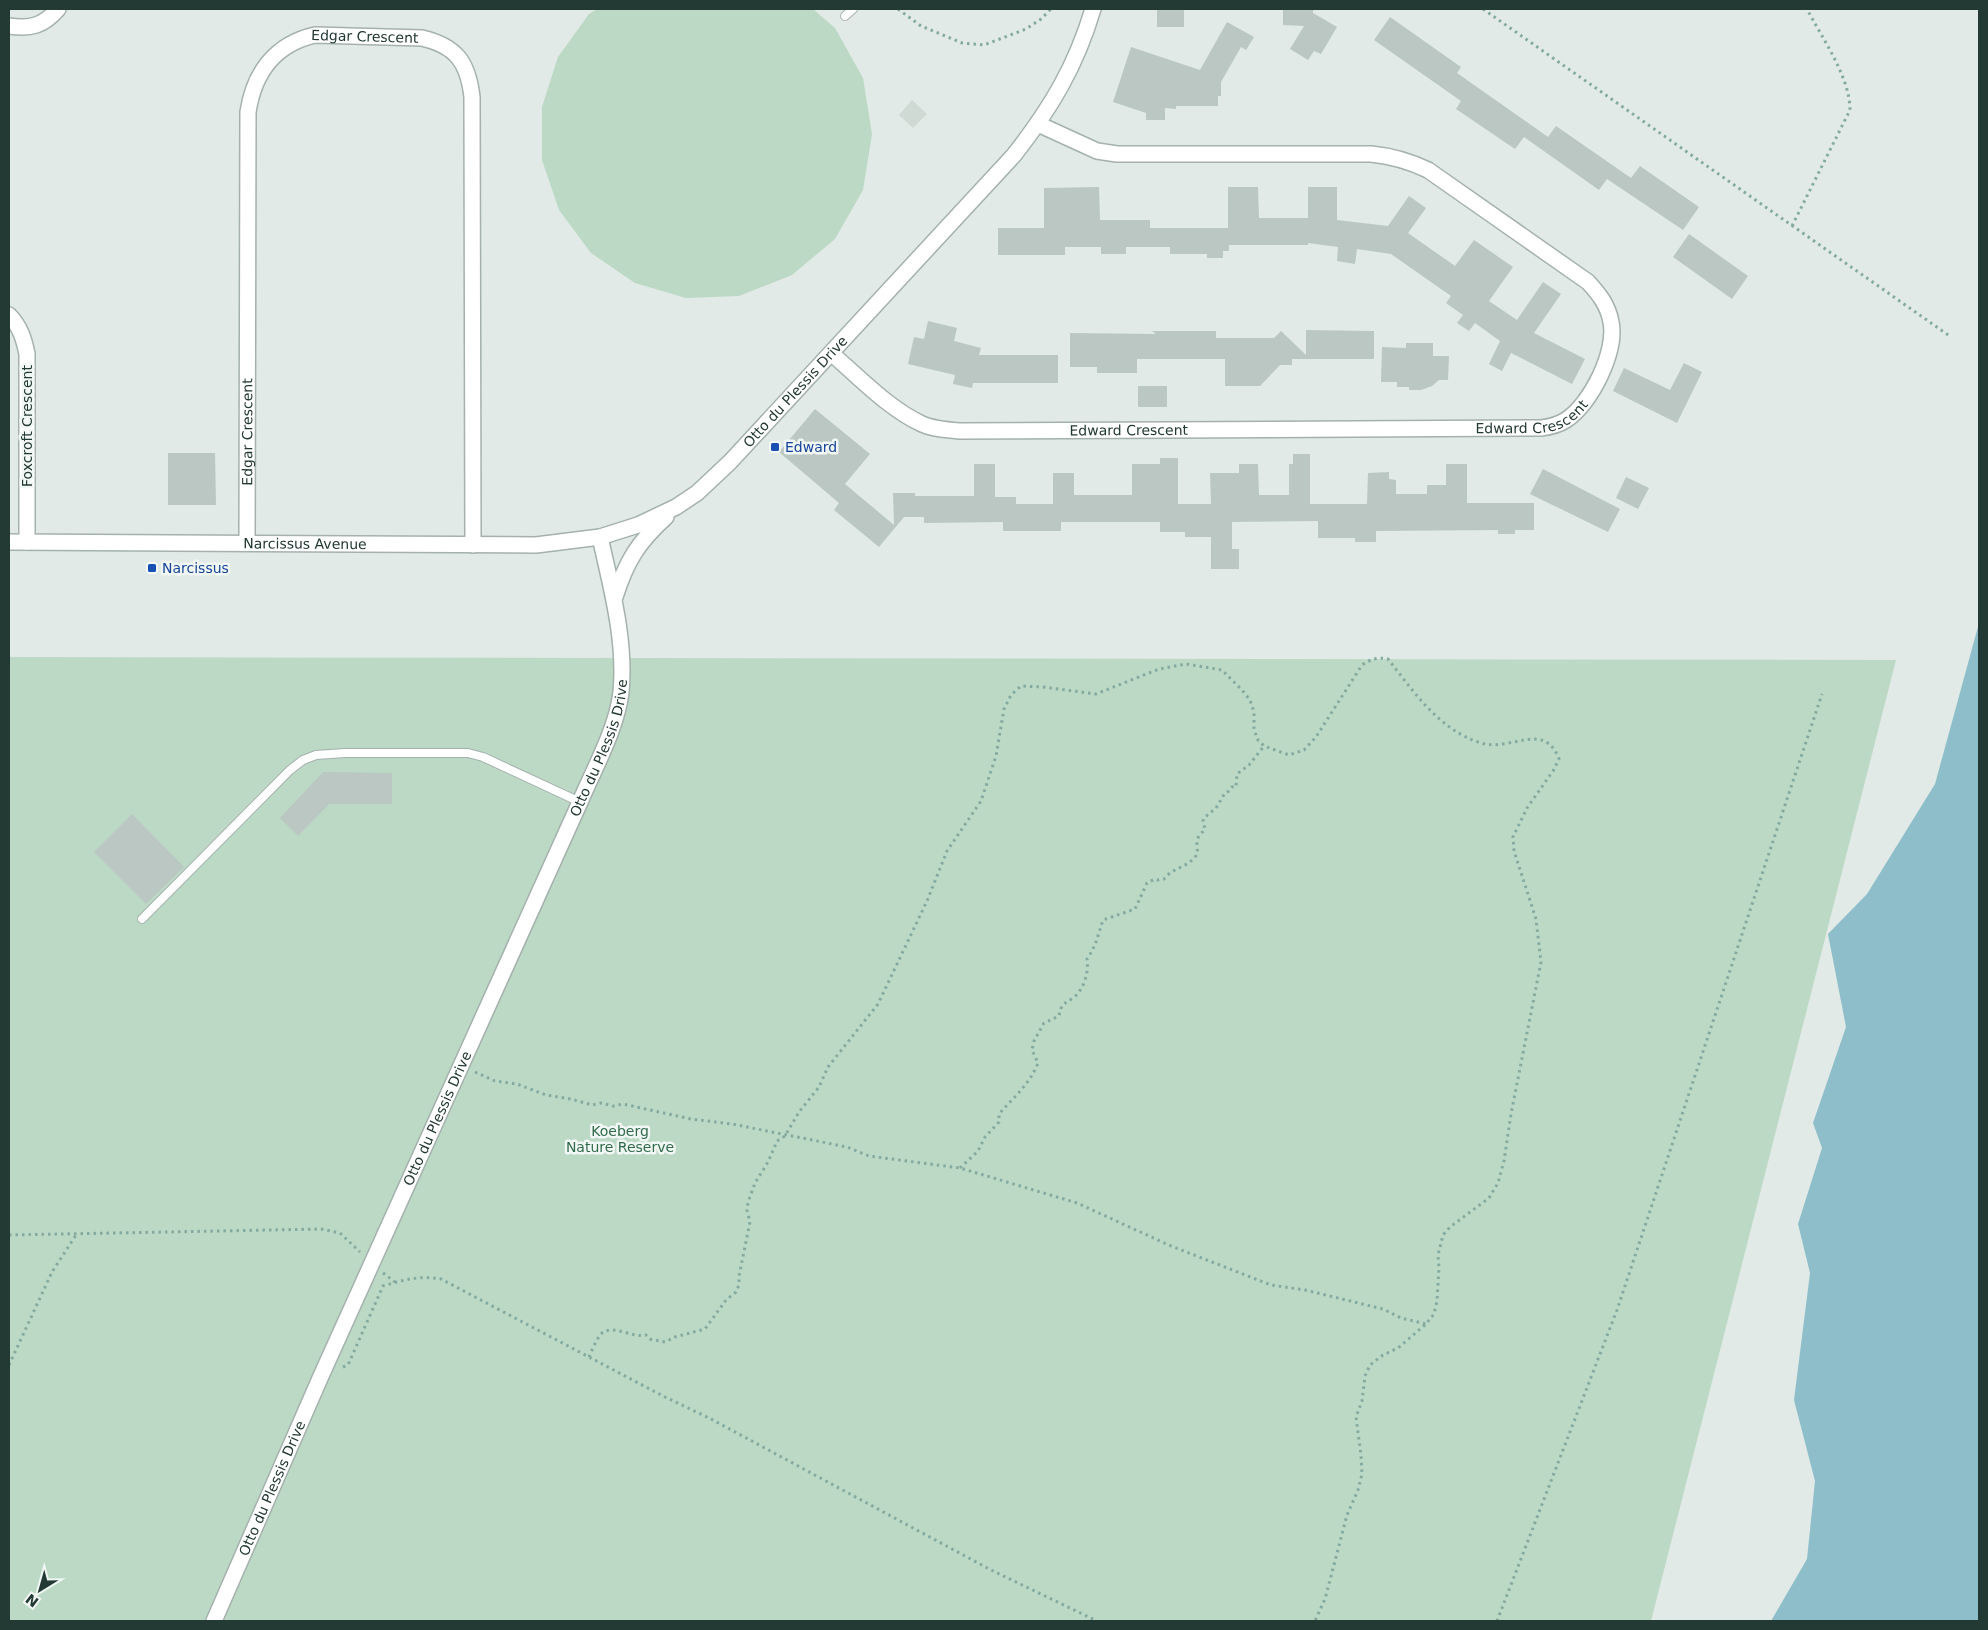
<svg xmlns="http://www.w3.org/2000/svg" width="1988" height="1630" viewBox="0 0 1988 1630" font-family="'DejaVu Sans',sans-serif">
<rect width="100%" height="100%" fill="#e1eae6"/>
<!-- built -->
<path fill="#cfdad5" d="M912 100 927 114 913 128 899 115Z"/>
<!-- green -->
<path fill="#bcd9c5" d="M597 9H813L835 28 863 78 872 134 863 190 835 239 792 275 739 296 686 298 635 283 591 253 559 210 542 160V107L558 57 589 14Z
M9 657 1896 660 1651 1621H9Z"/>
<!-- water -->
<path fill="#8ebeca" d="M1979 623V1621H1771L1807 1559 1815 1481 1794 1400 1810 1273 1798 1224 1822 1148 1813 1123 1846 1027 1828 934 1867 894 1935 784Z"/>
<!-- building -->
<path fill="#bac7c2" d="M1157 9H1184V27H1157Z
M1283 9H1313V13L1337 27 1321 54 1314 51 1308 60 1290 49 1304 26 1283 25Z
M1390 17 1461 67 1457 73 1548 137 1556 126 1631 178 1640 166 1699 207 1683 230 1607 179 1599 190 1524 137 1515 149 1456 109 1461 101 1374 40Z
M1227 22 1254 37 1246 50 1241 47 1221 82V96H1218V106H1176V109L1165 108V120H1146V113L1113 102 1131 47 1200 70Z
M1099 187 1100 220H1150V228H1228V187H1258L1259 218H1308V187H1337V220L1388 226 1409 196 1426 208 1408 233 1455 266 1474 240 1513 267 1489 301 1517 320 1543 282 1561 294 1534 333 1585 359 1572 384 1511 353 1502 371 1489 364 1500 341 1475 323 1469 331 1457 323 1463 315 1446 303 1451 296 1391 254 1357 249 1355 264 1337 261 1338 247 1308 243V245H1229V251H1223V258H1207V254H1170V247H1126V254H1101V247H1065V255H998V228H1044V188Z
M1689 234 1748 276 1732 299 1673 257Z
M928 321 957 328 954 341 981 348 979 355H1058V383H973L972 388 953 384 955 375 908 364 914 337 924 339Z
M1306 330 1374 331V359H1292V365H1280L1260 386H1225V359H1137V373H1097V367H1070V333L1156 334 1152 331H1216V338H1274L1281 331 1306 355Z
M1406 343H1433V356H1449L1448 380H1439L1432 386 1421 390H1409V387H1397V382H1381L1382 347 1406 348Z
M1684 363 1702 372 1677 423 1613 391 1624 368 1670 390Z
M1138 386H1167V407H1138Z
M815 409 870 454 845 484 894 525 893 493H915V496H974V464H995V497H1016V504H1053V473H1074V495H1132V464H1160V458H1178V504H1211L1210 473H1239V464H1258L1259 495H1289V464H1293V454H1310V504H1367L1368 473 1389 472V479L1396 480V494H1427V485H1446V464H1467V503H1534V530H1515V534H1498V530L1376 531V542H1355V538H1318V521L1232 522V549H1239V569H1211V537H1185V532H1160V522H1061V531H1003V522L924 523V517H904L879 547 834 510 839 503 779 452Z
M168 453H215L216 505H168Z
M1543 469 1620 509 1608 532 1530 494Z
M1626 477 1649 488 1638 509 1616 498Z
M323 772 392 773V804H329L298 836 280 818Z
M132 814 184 867 146 904 94 852Z"/>
<g fill="none" stroke-linecap="round" stroke-linejoin="round">
<defs>
<path id="service" d="M845 16 853 9
M142 919 290 770 303 760 316 755 345 753H468L483 757 580 802"/>
<g id="minor">
<path d="M9 26C31 29 43 26 58 9"/>
<path d="M9 315C20 326 24 339 27 354V542"/>
<path id="s1" d="M832 354C859 377 889 409 922 424 933 429 947 430 960 431L1541 428C1550 427 1558 425 1566 420 1591 404 1617 351 1611 322 1608 305 1599 294 1588 282L1428 170C1409 161 1392 156 1371 154H1117L1097 151 1038 124"/>
<path id="s2" d="M9 542 536 545 600 537 638 525 676 507 697 493 730 462 1014 155C1051 108 1076 66 1093 9"/>
<path id="s3" d="M247 543 248 112C254 73 275 44 315 35L422 38C456 46 468 62 472 97L473 545"/>
<path d="M615 597C626 562 638 542 666 517"/>
<path id="s4" d="M214 1621 321 1376 580 802C594 769 617 728 621 692 626 640 611 587 600 537"/>
</g>
</defs>
<!-- service casing -->
<use href="#service" stroke="#a4b1ad" stroke-width="10"/>
<!-- minor casing -->
<use href="#minor" stroke="#a4b1ad" stroke-width="18"/>
<!-- path -->
<path stroke="#84aaa0" stroke-width="3" stroke-dasharray="2.5 4" stroke-linecap="butt" d="M898 9 921 26 962 43 984 45 1026 29 1041 19 1051 9
M1483 9 1951 337
M1792 226 1850 110C1850 77 1822 38 1807 9
M475 1072 495 1081 517 1084 546 1095 571 1099 592 1105 601 1103 613 1106 623 1104 691 1119 732 1124 847 1147 869 1156 960 1168 1077 1203 1171 1246 1271 1285 1305 1290 1383 1309 1401 1318 1426 1324
M960 1168 978 1151 985 1137 999 1122V1114C1013 1098 1030 1084 1038 1063L1032 1050 1034 1041 1044 1023 1059 1016C1061 1004 1064 1004 1073 998 1084 990 1089 972 1087 959 1096 946 1098 935 1103 920L1135 909 1147 883 1155 879 1158 880 1164 879C1172 868 1186 868 1195 857 1200 852 1195 844 1198 838 1199 835 1203 832 1205 829L1203 821 1204 818 1216 808 1225 793 1229 791 1232 787H1236L1237 774 1249 765 1264 746
M9 1235 321 1229 340 1233 360 1252
M383 1273 395 1282
M589 1357C592 1350 596 1341 600 1335 611 1322 633 1339 646 1335L650 1339 665 1342 675 1337 705 1329 726 1300 736 1292 739 1285V1276L750 1222 747 1210 748 1202 755 1183 768 1162 777 1141 785 1136 799 1112 819 1087 828 1067 878 1004 927 901 947 851 981 801 996 756 1004 709 1011 695 1021 686 1043 687 1096 694 1159 669 1186 664 1222 670 1242 690 1250 700 1254 712V728L1257 739 1264 746 1289 755 1304 750 1316 737 1362 665C1371 659 1377 657 1388 659 1414 692 1439 730 1481 743 1511 752 1544 720 1559 759L1553 771 1527 808 1513 837 1514 851 1536 919 1541 962 1511 1114 1504 1161 1498 1183 1489 1198 1450 1227 1443 1235 1438 1255 1439 1268 1437 1301 1434 1314 1426 1324 1398 1348 1383 1355 1370 1365 1365 1376 1362 1401 1356 1417 1361 1455 1362 1474 1358 1490 1347 1515 1325 1599 1315 1621
M9 1365 52 1272 76 1235
M343 1367 348 1365 383 1286C403 1280 420 1275 441 1279L663 1396 711 1419 991 1570 1097 1621
M1497 1621 1617 1310 1822 694"/>
<!-- service -->
<use href="#service" stroke="#fff" stroke-width="8"/>
<!-- minor -->
<use href="#minor" stroke="#fff" stroke-width="15"/>
</g>
<!-- markers -->
<g fill="#1a4fb4" stroke="#f1f7f4" stroke-width="2">
<rect x="770" y="442" width="10" height="10" rx="2.5"/>
<rect x="147" y="563" width="10" height="10" rx="2.5"/>
</g>
<g text-anchor="middle" dominant-baseline="central" stroke-width="5" stroke-linejoin="round" paint-order="stroke">
<!-- street labels -->
<g font-size="14" fill="#233934" stroke="#f1f7f4">
<text stroke="none"><textPath href="#s3" startOffset="590">Edgar Crescent</textPath></text>
<text stroke="none"><textPath href="#s2" startOffset="840">Otto du Plessis Drive</textPath></text>
<text stroke="none"><textPath href="#s1" startOffset="728">Edward Crescent</textPath></text>
<text transform="translate(27 426) rotate(-90)">Foxcroft Crescent</text>
<text stroke="none"><textPath href="#s1" startOffset="322">Edward Crescent</textPath></text>
<text stroke="none"><textPath href="#s3" startOffset="111">Edgar Crescent</textPath></text>
<text stroke="none"><textPath href="#s2" startOffset="296">Narcissus Avenue</textPath></text>
<text stroke="none"><textPath href="#s4" startOffset="955">Otto du Plessis Drive</textPath></text>
<text stroke="none"><textPath href="#s4" startOffset="550">Otto du Plessis Drive</textPath></text>
<text stroke="none"><textPath href="#s4" startOffset="145">Otto du Plessis Drive</textPath></text>
</g>
<!-- transit labels -->
<g font-size="14" fill="#164399" stroke="#f1f7f4" text-anchor="start">
<text x="785" y="447">Edward</text>
<text x="162" y="568">Narcissus</text>
</g>
<!-- park labels -->
<g font-size="14" fill="#316b4b" stroke="#f1f7f4">
<text x="620" y="1131">Koeberg<tspan x="620" dy="16">Nature Reserve</tspan></text>
</g>
</g>
<!-- border -->
<rect width="1988" height="1630" fill="none" stroke="#233934" stroke-width="20"/>
<!-- north arrow -->
<g transform="translate(40 1590) rotate(217)" stroke="#f1f7f4" stroke-width="4" paint-order="stroke">
<path d="M0-4L9 19L0 12L-9 19Z" fill="#233934"/>
<text y="-8" font-size="14" font-weight="bold" text-anchor="middle" fill="#233934">N</text>
</g>
</svg>
